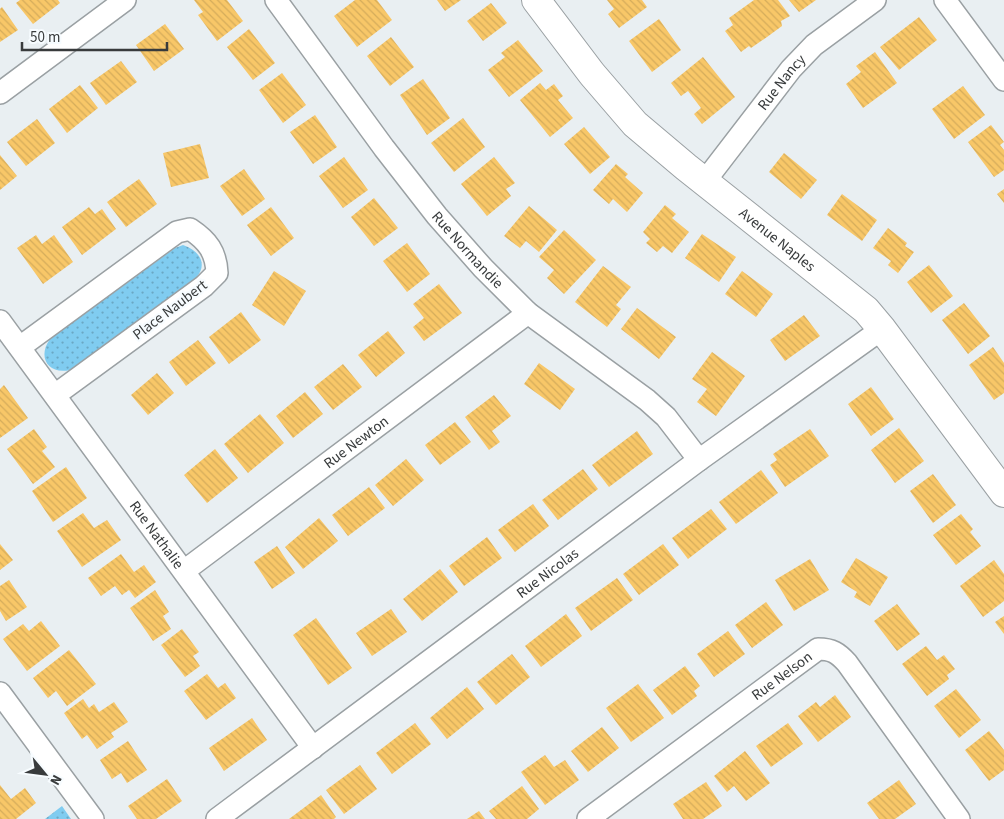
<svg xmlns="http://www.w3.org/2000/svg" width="1004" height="819" viewBox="0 0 1004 819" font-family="'Source Sans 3',sans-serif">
<defs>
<pattern id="park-dots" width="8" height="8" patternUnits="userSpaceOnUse" patternTransform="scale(1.25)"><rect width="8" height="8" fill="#80ccf0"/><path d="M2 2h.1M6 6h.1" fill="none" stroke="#6aa7c4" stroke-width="1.8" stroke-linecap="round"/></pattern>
<pattern id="building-back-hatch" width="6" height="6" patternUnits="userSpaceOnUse" patternTransform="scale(1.25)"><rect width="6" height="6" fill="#f8c768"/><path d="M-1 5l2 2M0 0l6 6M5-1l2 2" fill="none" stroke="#d5ac5b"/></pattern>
</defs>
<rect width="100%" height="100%" fill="#e9eff2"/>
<!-- park -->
<path fill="url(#park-dots)" d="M183 245C198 250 209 263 196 278L70 370C48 375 37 357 50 339L175 248Z
M62 806 71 819H45Z"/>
<!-- building -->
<path fill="url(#building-back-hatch)" d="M20 0H58L60 3 33 24 16 3Z
M194 0H227L243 21 217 41 198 15 203 12Z
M355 0H377L392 20 357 47 334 16Z
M437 0H461L445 11Z
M607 0H642L647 7 619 28 608 14 614 9Z
M754 0H778L790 16 781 21 782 26 767 37 751 48 749 46 741 52 725 31 733 25 729 18Z
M789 0H816L799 12Z
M491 3 507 23 483 41 467 21Z
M2 7 18 30 0 42V9Z
M919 17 937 40 899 70 880 47Z
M659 19 681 50 652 72 629 41Z
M165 24 184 49 154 71 136 45Z
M249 29 275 63 253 80 227 47Z
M391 37 414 67 390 86 367 56Z
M518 40 543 71 509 97 488 70 505 57 501 53Z
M875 52 897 83 863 108 846 84 861 72 856 66Z
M703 57 735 97 702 124 694 114 701 108 688 91 681 96 671 83Z
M121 61 137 82 106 105 90 83Z
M282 73 306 105 283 123 259 90Z
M423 79 450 118 427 135 400 95Z
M540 83 546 90 554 84 563 96 558 100 573 118 550 137 520 100Z
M80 85 98 108 67 133 49 109Z
M963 86 985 115 954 139 932 109Z
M315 115 337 147 313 164 290 132Z
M463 118 485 147 454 172 431 143Z
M37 119 55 143 26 166 7 142Z
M991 125 1004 142 1000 145 1004 150V170L994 177 968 142Z
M584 127 610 157 590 174 564 144Z
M200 144 209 178 171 187 163 153Z
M784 153 817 180 801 199 769 172Z
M0 155 17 176 0 190Z
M344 157 368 190 343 208 319 176Z
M494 157 515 183 506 189 511 196 487 216 461 184Z
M616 164 628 174 625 177 643 193 627 212 613 199 609 204 593 190Z
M244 169 265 199 242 216 220 186Z
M139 179 157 204 126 227 107 202Z
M1004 189V203L997 194Z
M842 194 877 220 862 241 827 215Z
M374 198 398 228 374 246 351 217Z
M665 205 676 214 672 218 689 232 672 253 663 246 657 252 646 243 650 239 643 232Z
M529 206 557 230 539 252 526 241 520 248 504 236Z
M89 207 95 214 102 209 116 229 82 255 62 227Z
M271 207 294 238 271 256 247 225Z
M888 228 907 243 905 246 914 252 898 273 888 265 891 261 873 248Z
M564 230 596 260 564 294 547 278 554 270 539 257Z
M702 234 736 257 719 282 685 258Z
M36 235 42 244 54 235 73 262 43 284 17 248Z
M407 243 430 274 407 292 383 261Z
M929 265 953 296 931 313 907 282Z
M603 266 631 287 616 305 621 309 607 327 575 302Z
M274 271 306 291 284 326 252 305Z
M742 271 773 294 756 317 725 294Z
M439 284 462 313 424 341 413 327 424 318 413 304Z
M964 303 990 336 968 354 942 320Z
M637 308 676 337 659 359 621 329Z
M241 312 261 340 229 364 209 337Z
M804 315 820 336 785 361 770 340Z
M388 331 405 353 376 377 358 355Z
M198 340 216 363 186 386 169 362Z
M993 347 1004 363V393L994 400 969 365Z
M712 352 745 376 716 416 697 402 707 389 692 379Z
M539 363 575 389 560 410 524 384Z
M343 364 362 387 333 410 314 387Z
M157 373 174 393 148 415 131 395Z
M4 385 28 418 0 438V389Z
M871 387 894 419 871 436 848 404Z
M305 392 323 414 293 438 276 416Z
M494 395 511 416 492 431 500 442 489 450 465 417Z
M260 414 284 443 248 473 224 444Z
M455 422 471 442 440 465 425 445Z
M899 428 924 461 895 483 871 450Z
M34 429 47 447 42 451 55 467 33 484 7 449Z
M810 429 829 456 785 487 770 465 777 460 773 454Z
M637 431 653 454 609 487 592 465Z
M215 449 238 478 207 503 184 475Z
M406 459 424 480 393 506 375 485Z
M66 467 87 498 53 522 32 491Z
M583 469 598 489 558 520 542 500Z
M761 470 778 493 736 524 719 502Z
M933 474 956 505 933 523 910 491Z
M369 487 385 508 348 536 332 515Z
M533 504 549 526 515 552 498 530Z
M711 509 727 529 688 559 672 538Z
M83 513 94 528 107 520 121 540 82 567 57 531Z
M961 514 973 529 970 532 981 546 956 565 933 535Z
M319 518 338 541 303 569 285 547Z
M487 537 502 558 464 586 449 566Z
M0 544 13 560 0 570Z
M663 544 679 565 639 595 623 574Z
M277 546 295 573 272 589 254 562Z
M121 554 134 572 144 565 156 582 135 598 129 590 122 595 115 586 101 596 88 578Z
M856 558 888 577 870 606 854 597 857 592 841 582Z
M810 559 829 590 794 611 775 580Z
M994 560 1004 574V601L983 617 960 586Z
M440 569 458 592 422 621 403 599Z
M617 578 633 600 591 631 575 608Z
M9 580 27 607 6 621 0 611V586Z
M155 590 169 612 163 616 171 629 153 641 130 608Z
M766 602 783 625 752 648 735 625Z
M897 604 920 634 897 651 874 621Z
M391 609 407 632 372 656 356 633Z
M566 614 582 636 541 667 525 646Z
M1004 616V634L995 622Z
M316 618 352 668 328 685 293 635Z
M41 621 60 646 27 671 3 639 23 624 29 631Z
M182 629 199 652 193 656 200 666 185 677 161 645Z
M728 631 745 654 714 677 697 654Z
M926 646 937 660 944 655 955 669 947 675 949 679 927 696 902 664Z
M69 650 96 684 67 706 56 691 48 698 33 678Z
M512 654 530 677 496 705 477 682Z
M685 666 700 686 694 691 697 696 672 715 653 690Z
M207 674 218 688 225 683 236 698 206 720 184 691Z
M638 684 664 718 631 742 606 708Z
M467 687 484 709 447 739 430 718Z
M956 689 981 720 959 738 934 706Z
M835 695 851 717 818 742 798 716 816 702 820 707Z
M83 699 89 708 94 704 99 712 114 702 128 722 111 733 114 737 97 749 87 735 82 739 64 713Z
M252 718 267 740 224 771 209 748Z
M415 723 431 744 392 774 376 753Z
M788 723 803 744 771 767 756 746Z
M602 727 619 748 588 772 571 751Z
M989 731 1004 750V770L989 781 965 750Z
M128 741 147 770 127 783 121 773 112 779 100 760Z
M745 751 770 783 746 801 734 786 727 792 714 776Z
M545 755 554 767 565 760 579 780 545 805 521 772Z
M360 765 377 789 344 814 326 790Z
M167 779 182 801 156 819H137L128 806Z
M899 780 916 804 895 819H879L867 803Z
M706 782 722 806 703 819H683L673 804Z
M0 785 11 799 25 788 36 803 16 819H0Z
M522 786 539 809 527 819H496L489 811Z
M321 795 336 817 334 819H289Z
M479 811 485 819H467Z"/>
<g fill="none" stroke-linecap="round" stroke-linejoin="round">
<defs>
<g id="minor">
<path id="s1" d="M276 0 384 148 437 216 483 268 528 313 647 400 666 417 699 460"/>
<path d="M945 0 1004 80"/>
<path d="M0 93 125 0"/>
<path id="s2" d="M705 181 791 69 814 45 875 0"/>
<path id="s3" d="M0 321 313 748"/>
<path d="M20 347 177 232 190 229C208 241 216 252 217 273L204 286 55 395"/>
<path id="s4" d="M184 571 528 313"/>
<path d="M0 693 93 819"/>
<path id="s5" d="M217 819 699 460 882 329"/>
<path id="s6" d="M588 819 818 649C832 649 838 653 847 663L959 819"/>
</g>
<g id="tertiary">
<path id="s7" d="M536 0 592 74 635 124 686 167 866 310 882 329 1004 493"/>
</g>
</defs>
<!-- minor casing -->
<use href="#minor" stroke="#9aa0a3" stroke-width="24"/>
<!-- tertiary casing -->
<use href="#tertiary" stroke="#9aa0a3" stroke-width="30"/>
<!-- minor -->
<use href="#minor" stroke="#fff" stroke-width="21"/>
<!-- tertiary -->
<use href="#tertiary" stroke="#fff" stroke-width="28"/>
</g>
<g text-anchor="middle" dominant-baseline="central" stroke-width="4.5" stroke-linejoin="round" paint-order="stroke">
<!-- street labels -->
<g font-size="15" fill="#383b3c" stroke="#f7fcff">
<text stroke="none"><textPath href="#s2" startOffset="125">Rue Nancy</textPath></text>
<text stroke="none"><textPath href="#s7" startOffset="342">Avenue Naples</textPath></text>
<text stroke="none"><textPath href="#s1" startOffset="315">Rue Normandie</textPath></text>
<text transform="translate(170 310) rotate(-37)">Place Naubert</text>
<text stroke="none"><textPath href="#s4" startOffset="215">Rue Newton</textPath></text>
<text stroke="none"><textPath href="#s3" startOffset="265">Rue Nathalie</textPath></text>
<text stroke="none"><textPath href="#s5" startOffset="412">Rue Nicolas</textPath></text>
<text stroke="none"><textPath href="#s6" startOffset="241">Rue Nelson</textPath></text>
</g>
</g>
<!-- north arrow -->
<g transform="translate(45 774) rotate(119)" stroke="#f7fcff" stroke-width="4" paint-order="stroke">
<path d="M0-4L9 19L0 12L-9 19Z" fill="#383b3c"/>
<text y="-8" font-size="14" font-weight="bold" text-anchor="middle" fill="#383b3c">N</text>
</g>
<!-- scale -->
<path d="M22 42v8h145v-8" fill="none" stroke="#383b3c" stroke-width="2.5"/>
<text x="30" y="42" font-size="15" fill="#383b3c" stroke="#f7fcff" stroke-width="4" paint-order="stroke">50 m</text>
</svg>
